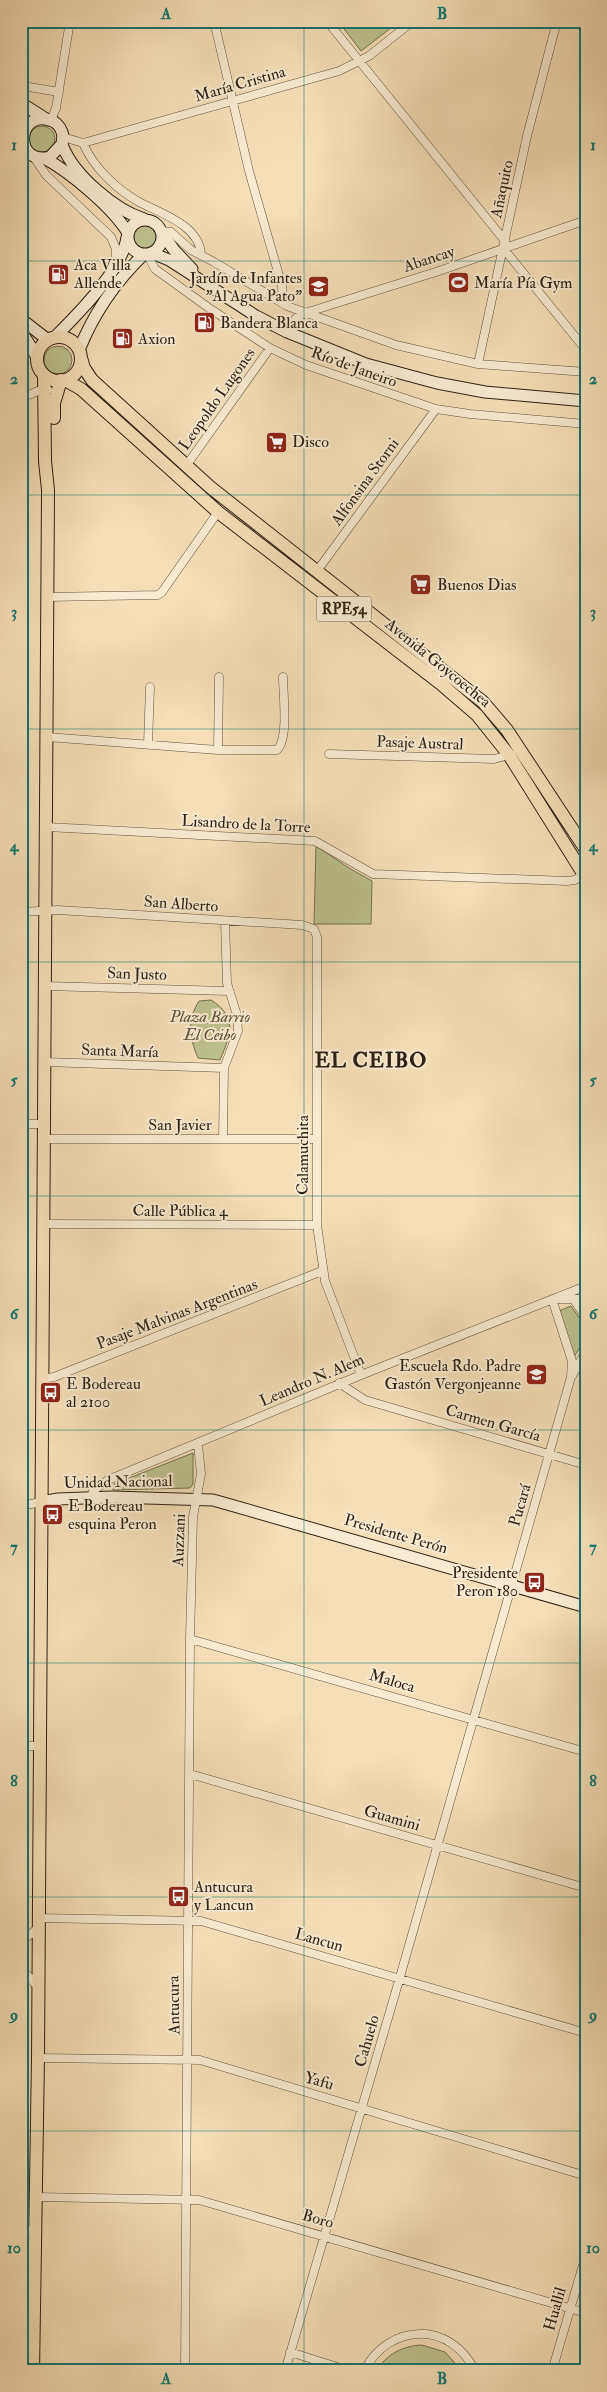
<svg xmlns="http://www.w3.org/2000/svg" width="607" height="2392" viewBox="0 0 607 2392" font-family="'IM FELL Double Pica',serif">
<rect width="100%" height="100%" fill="#f6deb8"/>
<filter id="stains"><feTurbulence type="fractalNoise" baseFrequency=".004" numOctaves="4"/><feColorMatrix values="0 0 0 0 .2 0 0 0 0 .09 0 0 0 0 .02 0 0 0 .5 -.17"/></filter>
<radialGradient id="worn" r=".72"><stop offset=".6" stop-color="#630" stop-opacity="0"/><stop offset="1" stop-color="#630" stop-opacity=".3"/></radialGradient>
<!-- green -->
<path fill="#bcc18f" stroke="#757051" d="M338 21H400L361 51Z
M29 139a13 13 0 1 1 26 0a13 13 0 1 1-26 0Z
M133 237a12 12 0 1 1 24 0a12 12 0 1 1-24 0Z
M44 360a14 14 0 1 1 28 0a14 14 0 1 1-28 0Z
M316 846 349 868 372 881 371 924H314Z
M211 1000C238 1017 231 1034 220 1060L198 1058C189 1037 187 1020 199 1001Z
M571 1306C588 1330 590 1332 574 1357L559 1311Z
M193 1453V1484L190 1488 113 1490 114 1484Z
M422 2345 445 2352 462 2371H376C387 2354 402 2346 422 2345Z"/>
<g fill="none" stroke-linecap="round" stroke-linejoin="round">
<defs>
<path id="street" d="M214 21 249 171 282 286 283 304
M327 21 505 241
M21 82 29 87 59 92
M51 120 56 108 70 21
M63 137 83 143 339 71 369 56 413 21
M83 143C93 167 116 189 139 202 160 213 200 225 201 255
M33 156 46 175 111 237 116 249V261
M161 231 171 232 191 250 214 262 287 306 396 345 478 364 586 372
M503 248 586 350
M147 254 155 269 209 308 270 348 306 365 436 409 470 414 586 424
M287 332 296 318 305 313 439 271 586 220
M478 364 527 136 557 21
M21 398 38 391 48 390
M186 466 270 348
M317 571 436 409
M47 597 158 595 162 592 218 512
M47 737 218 750H277C289 739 283 694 283 677
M148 744 150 687
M218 750 219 677
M329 754 494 759 509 755
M47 827 315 841 373 874 567 881 575 880 584 874
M21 912 58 910 302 925 314 929 317 937V1225L325 1281 361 1375
M45 986 228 991
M45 1062 224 1068
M21 1124H44
M44 1139H316
M223 1139 224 1068 238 1031 237 1015 227 983 225 921
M43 1224 317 1225
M571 1296 586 1317
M557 1299H586
M572 1376 586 1351
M41 1379 54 1377 322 1271
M339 1383 365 1400 586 1465
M91 1498 93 1491 108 1480 361 1375 586 1286
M21 1506 41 1502
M190 1639 586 1752
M21 1746H39
M190 1774 586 1888
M38 1918 201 1921 586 2033
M21 1942 38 1928
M21 1968 37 1986
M38 2058 200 2060 586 2176
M36 2197 199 2200 586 2313
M21 2230 35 2231
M290 2352 350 2371
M185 2371 190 1639 193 1517 201 1474 198 1444
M285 2371 400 1977 571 1377 572 1361 552 1299
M364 2371C389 2322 451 2321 475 2371
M552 2371 586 2255"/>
<path id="secondary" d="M582 21 586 30
M21 103 46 119
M62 144 50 157C13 166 17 110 49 120 55 121 60 126 62 132 64 137 61 142 63 147 75 176 115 210 144 219
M44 158C70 172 113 208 128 233
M128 237a17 17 0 1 1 34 0a17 17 0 1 1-34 0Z
M162 233 174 250 192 269
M152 253 169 260 256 316 287 332 366 364 437 383 485 392 586 401
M21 319 48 340
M21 331 37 357
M54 338C77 315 123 269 127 237
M79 350C93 315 116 281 144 254
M41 1502 58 1499 112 1497 213 1500 586 1607"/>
<path id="primary" d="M37 359a22 22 0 1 1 44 0a22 22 0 1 1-44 0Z
M81 358 84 368 92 380 210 487 483 702 507 730 586 850
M65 380 81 389 218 512 441 684 477 715 509 755 586 878
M54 418V403L61 380
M33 2371 38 2058 48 490 45 461 44 375"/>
</defs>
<!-- street casing -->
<use href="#street" stroke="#60503c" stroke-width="9"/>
<!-- secondary casing -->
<use href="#secondary" stroke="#2e2013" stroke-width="13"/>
<!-- primary casing -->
<use href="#primary" stroke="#2e2013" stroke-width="14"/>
<!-- street -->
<use href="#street" stroke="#f9ead1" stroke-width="8"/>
<!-- secondary -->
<use href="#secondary" stroke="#f9ead1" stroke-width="11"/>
<!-- primary -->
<use href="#primary" stroke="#f6deb8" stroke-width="12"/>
</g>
<!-- grid -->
<path fill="none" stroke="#0f766e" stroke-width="1" stroke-opacity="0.55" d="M304 21V2371M21 261H586M21 495H586M21 729H586M21 962H586M21 1196H586M21 1430H586M21 1663H586M21 1897H586M21 2131H586"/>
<!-- icons -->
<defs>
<symbol id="fuel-square" viewBox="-11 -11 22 22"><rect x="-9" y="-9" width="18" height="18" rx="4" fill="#8f2418" stroke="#f9ead1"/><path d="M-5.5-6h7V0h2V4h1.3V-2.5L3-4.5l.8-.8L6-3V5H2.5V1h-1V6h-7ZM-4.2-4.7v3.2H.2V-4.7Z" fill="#fff"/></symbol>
<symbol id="stadium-square" viewBox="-11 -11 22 22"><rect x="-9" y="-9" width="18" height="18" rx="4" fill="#8f2418" stroke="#f9ead1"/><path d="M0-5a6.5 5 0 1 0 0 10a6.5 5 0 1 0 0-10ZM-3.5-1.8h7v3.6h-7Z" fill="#fff"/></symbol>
<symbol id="school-square" viewBox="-11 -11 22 22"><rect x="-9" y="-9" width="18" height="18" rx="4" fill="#8f2418" stroke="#f9ead1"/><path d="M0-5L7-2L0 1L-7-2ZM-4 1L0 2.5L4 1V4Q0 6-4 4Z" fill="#fff"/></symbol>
<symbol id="supermarket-square" viewBox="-11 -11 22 22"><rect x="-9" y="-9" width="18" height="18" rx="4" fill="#8f2418" stroke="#f9ead1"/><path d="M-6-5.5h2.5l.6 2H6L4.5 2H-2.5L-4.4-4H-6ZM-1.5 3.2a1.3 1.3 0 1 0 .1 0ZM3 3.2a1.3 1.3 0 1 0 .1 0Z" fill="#fff"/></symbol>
<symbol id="bus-square" viewBox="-11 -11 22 22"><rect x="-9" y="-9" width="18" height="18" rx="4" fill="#8f2418" stroke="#f9ead1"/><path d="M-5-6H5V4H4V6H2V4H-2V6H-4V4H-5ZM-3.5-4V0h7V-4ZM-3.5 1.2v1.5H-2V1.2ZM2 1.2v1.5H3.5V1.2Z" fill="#fff"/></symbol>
</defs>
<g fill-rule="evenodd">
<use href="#fuel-square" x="46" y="262" width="25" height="25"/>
<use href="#stadium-square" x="446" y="270" width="25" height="25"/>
<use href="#school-square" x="306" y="274" width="25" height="25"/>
<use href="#fuel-square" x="192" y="310" width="25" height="25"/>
<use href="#fuel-square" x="110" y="326" width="25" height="25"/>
<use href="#supermarket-square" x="264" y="430" width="25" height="25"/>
<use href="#supermarket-square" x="408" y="572" width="25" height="25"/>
<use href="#school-square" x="524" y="1362" width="25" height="25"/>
<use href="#bus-square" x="38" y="1380" width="25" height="25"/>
<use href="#bus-square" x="40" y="1502" width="25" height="25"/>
<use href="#bus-square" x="522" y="1570" width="25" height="25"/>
<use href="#bus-square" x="166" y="1884" width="25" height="25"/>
</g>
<g text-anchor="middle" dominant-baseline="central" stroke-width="4" stroke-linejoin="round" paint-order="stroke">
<!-- shield labels -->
<rect fill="#f9ead1" stroke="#6b5d4c" stroke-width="1" x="316.5" y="596.5" width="55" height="25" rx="4"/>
<g font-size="15" font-weight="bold" fill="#2e2013">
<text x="344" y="609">RPE54</text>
</g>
<!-- street labels -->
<g font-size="16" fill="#2e2013" stroke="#f9ead1">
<text transform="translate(240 84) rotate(-16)">María Cristina</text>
<text transform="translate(502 189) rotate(-78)">Añaquito</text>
<text transform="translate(429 259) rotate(-18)">Abancay</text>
<text transform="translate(354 367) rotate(20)">Río de Janeiro</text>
<text transform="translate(217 399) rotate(-55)">Leopoldo Lugones</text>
<text transform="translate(365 482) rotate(-54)">Alfonsina Storni</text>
<text transform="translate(438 663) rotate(39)">Avenida Goycoechea</text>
<text transform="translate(420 743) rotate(2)">Pasaje Austral</text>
<text transform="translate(246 824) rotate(3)">Lisandro de la Torre</text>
<text transform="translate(181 904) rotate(4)">San Alberto</text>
<text transform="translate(137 974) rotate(2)">San Justo</text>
<text transform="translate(120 1051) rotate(2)">Santa María</text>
<text x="180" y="1125">San Javier</text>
<text transform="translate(303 1155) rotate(-90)">Calamuchita</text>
<text x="180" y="1211">Calle Pública 4</text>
<text transform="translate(177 1314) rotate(-21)">Pasaje Malvinas Argentinas</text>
<text transform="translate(312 1380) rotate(-23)">Leandro N. Alem</text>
<text transform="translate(493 1423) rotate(16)">Carmen García</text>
<text transform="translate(118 1482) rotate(-1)">Unidad Nacional</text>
<text transform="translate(520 1505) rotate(-74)">Pucará</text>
<text transform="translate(396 1534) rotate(16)">Presidente Perón</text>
<text transform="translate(179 1540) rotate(-88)">Auzzani</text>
<text transform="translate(392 1681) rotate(16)">Maloca</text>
<text transform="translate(392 1818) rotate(16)">Guamini</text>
<text transform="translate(319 1940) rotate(16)">Lancun</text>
<text transform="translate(174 2005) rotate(-91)">Antucura</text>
<text transform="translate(367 2041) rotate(-74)">Cahuelo</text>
<text transform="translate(319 2081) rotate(16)">Yafu</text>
<text transform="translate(318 2219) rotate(16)">Boro</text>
<text transform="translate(555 2309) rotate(-74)">Huallil</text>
</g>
<!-- poi labels -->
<g font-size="16" fill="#2e2013" stroke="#f9ead1" text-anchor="start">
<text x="74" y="265">Aca Villa<tspan x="74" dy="18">Allende</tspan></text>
<text x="302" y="278" text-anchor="end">Jardín de Infantes<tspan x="302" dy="18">"Al Agua Pato"</tspan></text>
<text x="474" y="283">María Pía Gym</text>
<text x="220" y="323">Bandera Blanca</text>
<text x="138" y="339">Axion</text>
<text x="292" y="442">Disco</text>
<text x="437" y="585">Buenos Dias</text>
<text x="521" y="1366" text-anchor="end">Escuela Rdo. Padre<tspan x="521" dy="18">Gastón Vergonjeanne</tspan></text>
<text x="66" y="1384">E Bodereau<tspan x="66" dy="18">al 2100</tspan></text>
<text x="68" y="1506">E Bodereau<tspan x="68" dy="18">esquina Peron</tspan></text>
<text x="518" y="1573" text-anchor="end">Presidente<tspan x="518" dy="18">Peron 180</tspan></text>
<text x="194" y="1887">Antucura<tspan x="194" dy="18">y Lancun</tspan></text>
</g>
<!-- park labels -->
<g font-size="16" font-style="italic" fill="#595038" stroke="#f9ead1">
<text x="210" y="1017">Plaza Barrio<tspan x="210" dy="18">El Ceibo</tspan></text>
</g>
<!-- district labels -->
<g font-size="21" font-weight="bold" letter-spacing="1" fill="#2e2013" stroke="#f9ead1">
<text x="371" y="1060">EL CEIBO</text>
</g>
</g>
<!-- margin -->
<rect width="607" height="2392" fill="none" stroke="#f6deb8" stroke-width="55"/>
<rect x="28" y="28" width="552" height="2336" fill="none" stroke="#0f766e" stroke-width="2"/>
<g font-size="16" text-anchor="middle" font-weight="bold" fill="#0f766e">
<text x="166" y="19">A</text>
<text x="442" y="19">B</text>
<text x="14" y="150">1</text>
<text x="593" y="150">1</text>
<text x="14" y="384">2</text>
<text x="593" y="384">2</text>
<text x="14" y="617">3</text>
<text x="593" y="617">3</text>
<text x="14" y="851">4</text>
<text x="593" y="851">4</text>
<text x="14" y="1085">5</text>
<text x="593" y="1085">5</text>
<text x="14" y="1319">6</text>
<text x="593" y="1319">6</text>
<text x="14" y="1552">7</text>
<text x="593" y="1552">7</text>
<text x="14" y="1786">8</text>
<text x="593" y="1786">8</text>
<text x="14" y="2020">9</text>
<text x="593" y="2020">9</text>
<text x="14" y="2253">10</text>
<text x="593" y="2253">10</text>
<text x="166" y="2384">A</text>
<text x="442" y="2384">B</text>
</g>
<rect width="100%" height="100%" filter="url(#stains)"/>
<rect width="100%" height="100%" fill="url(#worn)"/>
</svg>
